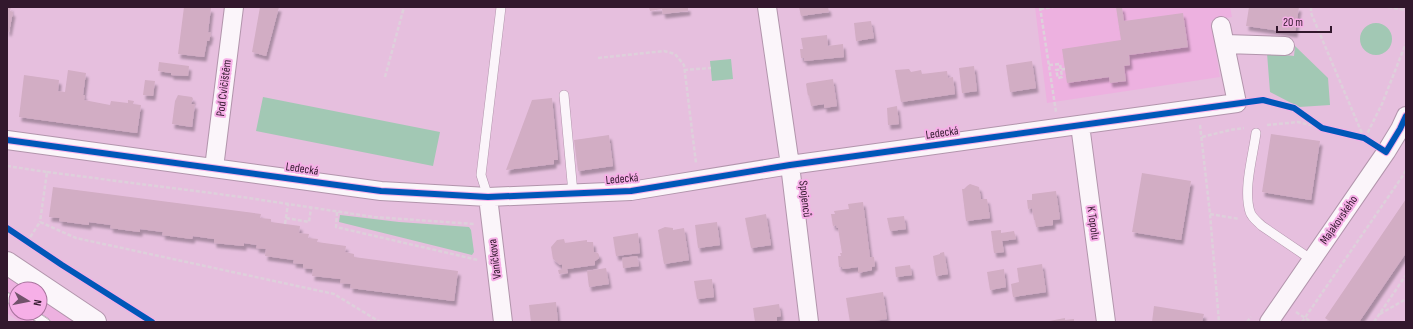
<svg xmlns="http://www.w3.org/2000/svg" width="1413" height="329" viewBox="0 0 1413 329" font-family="'Sofia Sans Condensed',sans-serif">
<defs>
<filter id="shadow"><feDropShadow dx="2.5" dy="4.5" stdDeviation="1" flood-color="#0004"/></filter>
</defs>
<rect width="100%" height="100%" fill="#e6bfde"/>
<!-- built -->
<path fill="#edb1e0" d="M1035 7H1230L1232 17 1211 21 1220 77 1047 103Z
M7 277 25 289H16V313H40V299L75 322H20L7 313Z"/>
<!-- green -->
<path fill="#a2c8b4" d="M1360 39a16 16 0 1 1 32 0a16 16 0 1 1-32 0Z
M1295 46 1328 78 1330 105 1299 107 1270 92 1267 53 1294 56Z
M731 59 733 79 712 81 710 61Z
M263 97 440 132 433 166 256 131Z
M340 215 399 222 469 227 471 230 474 252 472 255 339 222Z"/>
<!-- building -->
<path fill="#d2adc4" filter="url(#shadow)" d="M7 7H11L10 11 13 12 9 32 7 31Z
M184 7 211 8 208 32 211 33 209 41H207L204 57 178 54Z
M260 7H279L266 56 252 52Z
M649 7H688V11L663 14 662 9 650 11Z
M799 7H828L829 12 801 16Z
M1116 7H1122L1124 21 1183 13 1188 47 1129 55 1130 65 1124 66 1126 81 1110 83 1109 77 1067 83 1062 49 1121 40Z
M1249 7H1299L1295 33 1246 26Z
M871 21 874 38 856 41 854 23Z
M827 35 828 46 843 44 844 57 804 61V58H801L800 49H803L801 38Z
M1032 61 1036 88 1010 92 1006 65Z
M159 62 189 66 188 76 171 75V73L158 71Z
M974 66 977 91 962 93 959 68Z
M909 69 911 72 921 70 922 74 947 71 948 78 953 77 955 94 901 102 895 70Z
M68 70 86 73 83 95H85L84 100 110 105 111 101 128 103V100L134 101 133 104 141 105 137 133 19 117 24 75 59 80 58 91 65 92Z
M833 79 837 106 824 108V104L811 106 809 95 808 96 806 84 807 83Z
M145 80 155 81 153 96 143 95Z
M178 95 192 97 193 99 191 104H195L192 127 172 124 175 101Z
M552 98 558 160H554V164L506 170 532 100Z
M897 106 899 124 888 125 887 108Z
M1271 134 1320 141 1311 200 1262 192Z
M609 135 613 166 578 171 574 140Z
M1142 173 1191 181 1181 240 1132 232Z
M970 184 979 187 981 199H987L990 218 966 221 962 189H964L967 186Z
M53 187 261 214 260 218 271 219V222L300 226 299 233 309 234 308 238 318 239 317 242 346 246 345 252 354 254V257L458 271 454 301 350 288 351 284 340 283 341 279 312 276 313 269 303 268V264L293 263 294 260 265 256 266 249 256 248 257 245 244 243V246L214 243V239L193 236 192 239 162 235 163 232 140 229V232L110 228 111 225 89 222V225L59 221 60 218 49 217Z
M1056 191 1060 219 1053 220V225L1036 227 1035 220H1034L1032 208 1028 209 1027 200H1032V194Z
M1406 199V253L1359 322H1331L1325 318Z
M863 202 870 257H874L875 266 872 267V270L858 273V267L843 269 842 267H839L838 256H841L840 253H842L838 228H837L836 225 833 226 831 214H835L834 211 849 209 848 204Z
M766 214 771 245 751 248 745 218Z
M904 216 906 229 890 231 887 218Z
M717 222 720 245 698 248 695 225Z
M665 227 673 228V230L684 228 689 260 664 264 658 230Z
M1001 230V233L1014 231 1016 239 1002 241 1004 252 994 253 991 231Z
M638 233 640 253 616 256 613 237Z
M564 239 565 243 587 240V242H593L594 252 598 253 599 255V258L595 261V265L567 269 568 273 559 274 558 270 562 269V264L560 265 553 259 551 247 557 240Z
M944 252 948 274 936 276 933 256 940 254V253Z
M637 256 639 266 623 268 622 258Z
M1042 264 1046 292 1013 297 1011 284 1019 282 1017 268Z
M910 265 912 275 896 277 895 267Z
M606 268 609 284 589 287 587 271Z
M1004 269 1006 287 990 290 987 272Z
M712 279 714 297 697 299 694 281Z
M883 292 887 319 867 322H850L846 298Z
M556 302 558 322H531L529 305Z
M779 304 781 316 777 317V322H755L753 308Z
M1154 306 1204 314 1202 322H1152Z
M1065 318V320L1074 319V322H1044Z"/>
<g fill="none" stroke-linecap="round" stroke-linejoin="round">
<defs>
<path id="lane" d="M564 95 573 193
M1256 133C1253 156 1243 189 1250 212 1252 218 1258 222 1262 226L1312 260
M488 197 481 175 501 7
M7 297 16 303
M31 313 45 322"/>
<path id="street" d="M767 7 790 165 809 322
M1225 44 1285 46
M1080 125 1106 322
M7 140 381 191 488 197 631 191 790 165 1237 103 1221 26
M214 168 234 7
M488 197 503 322
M1269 322 1386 152 1400 129 1406 116"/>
<path id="primary" d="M7 263 95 322"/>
</defs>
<!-- lane casing -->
<use href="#lane" stroke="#b295ac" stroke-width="10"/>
<!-- street casing -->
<use href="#street" stroke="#b295ac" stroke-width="20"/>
<!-- primary casing -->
<use href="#primary" stroke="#b295ac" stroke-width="24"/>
<!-- path -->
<path stroke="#ded0db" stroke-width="2.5" stroke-dasharray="4 2" stroke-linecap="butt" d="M1040 7 1056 112
M1311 7V13L1364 138
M1388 7 1406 10
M1040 9 1053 7
M598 58 664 51 675 54 684 65 696 163
M1049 65 1060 64 1062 77 1058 78 1056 70 1065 69
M684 70 711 68
M385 77 404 7
M1200 125 1210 214 1219 322
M1267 125 1298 122 1322 128
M1202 137 1230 130 1244 128
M1365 138 1382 104 1406 43
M7 166 47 172 40 222
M47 172 242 197 374 217 474 224
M337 212 336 227 478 260
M1210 214 1239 219
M286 218 309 222 311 208
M285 224 288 204
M27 242 40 222 76 238 334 294 380 322
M1296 312 1311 322
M1380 314 1406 299
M1247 322 1251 317
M1302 322 1404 174 1406 170
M1374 322 1406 275"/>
<!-- lane -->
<use href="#lane" stroke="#fbf5fa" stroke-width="9"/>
<!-- street -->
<use href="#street" stroke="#fbf5fa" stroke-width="18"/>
<!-- primary -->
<use href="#primary" stroke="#fbf5fa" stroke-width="22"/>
<!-- tram -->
<path stroke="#c0b6be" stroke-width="1" d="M7 292 16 298
M7 302 16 308
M23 313 37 322
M39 313 52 322"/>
<defs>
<path id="cycleway" d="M7 140 381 191 488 197 631 191 790 165 1263 100 1294 108 1322 128 1364 138 1386 152 1400 129 1406 116
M7 228 62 265 152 322"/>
</defs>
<!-- cycleway casing -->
<use href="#cycleway" stroke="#f6afe7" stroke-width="8"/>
<!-- cycleway -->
<use href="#cycleway" stroke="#0057b8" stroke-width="6"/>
</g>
<g text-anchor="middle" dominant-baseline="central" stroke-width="4" stroke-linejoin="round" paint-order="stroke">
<!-- street labels -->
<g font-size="12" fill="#32182d" stroke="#f6afe7">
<text transform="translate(224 88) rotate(-83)">Pod Cvičištěm</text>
<text transform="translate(942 133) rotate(-8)">Ledecká</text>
<text transform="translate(302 169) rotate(9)">Ledecká</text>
<text transform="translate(622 179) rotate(-5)">Ledecká</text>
<text transform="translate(805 199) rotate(83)">Spojenců</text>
<text transform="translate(1339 220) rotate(-55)">Majakovského</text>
<text transform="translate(1093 223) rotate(82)">K Topolu</text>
<text transform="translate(495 259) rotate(-97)">Vaníčkova</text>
</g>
</g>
<!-- border -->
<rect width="1413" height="329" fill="none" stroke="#32182d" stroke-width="16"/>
<!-- north arrow -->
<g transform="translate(28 301) rotate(100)"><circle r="19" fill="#f6afe7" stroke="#a8739d"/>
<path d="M0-3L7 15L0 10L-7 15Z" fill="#71526b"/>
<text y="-6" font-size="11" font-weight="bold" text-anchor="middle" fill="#32182d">N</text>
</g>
<!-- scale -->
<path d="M1277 26v6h54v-6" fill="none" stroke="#32182d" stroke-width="2"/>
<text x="1283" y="26" font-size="12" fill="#32182d" stroke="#f6afe7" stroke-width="3" paint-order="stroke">20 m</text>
</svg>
